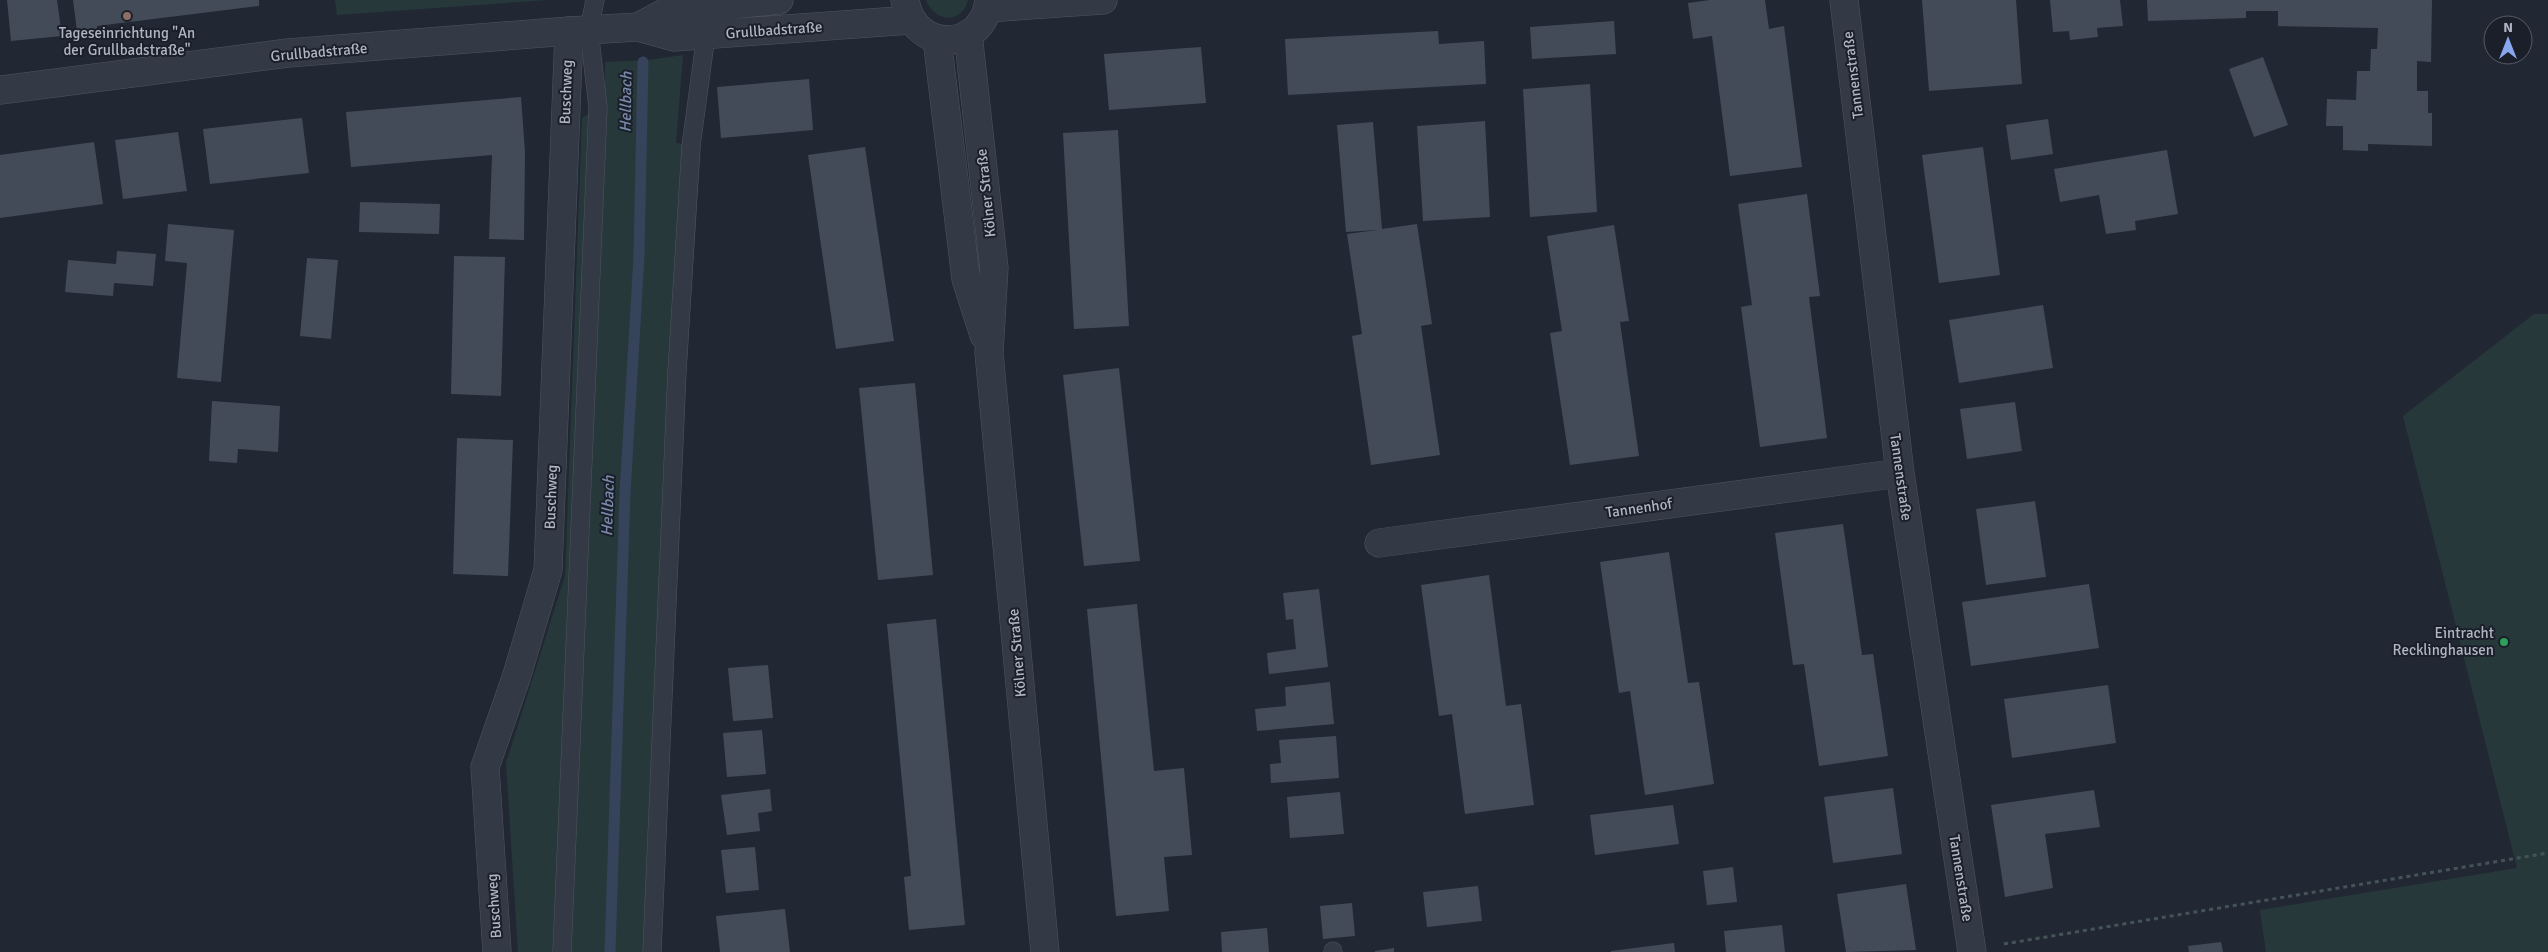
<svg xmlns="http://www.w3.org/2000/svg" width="2548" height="952" viewBox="0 0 2548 952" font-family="Signika,sans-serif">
<rect width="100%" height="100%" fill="#212834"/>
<!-- green -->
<path fill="#27383a" d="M335 0H548L337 15Z
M926 0H968C962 25 934 22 926 0Z
M683 55 676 143 701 146 685 392 661 952H518L506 763 565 576 582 118 605 103V62L649 60Z
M2534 314H2548V952H2266L2260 910 2517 868 2403 416Z"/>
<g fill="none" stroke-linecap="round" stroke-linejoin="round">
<!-- stream -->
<path stroke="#36435b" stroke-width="11" d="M610 952 625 493 639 256 643 62"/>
</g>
<!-- building -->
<path fill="#434b59" d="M7 0H57L62 36 11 41Z
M73 0H259V6L97 26V29L77 31Z
M1710 0H1765L1769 29 1784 26 1802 167 1730 176 1712 36 1693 39 1688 3Z
M1922 0H2016L2022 84 1929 91Z
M2050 0H2120L2123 26 2097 28 2098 37 2070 40 2069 31 2053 32Z
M2147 0H2432L2431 62 2417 61V91H2428V113H2432V146L2368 144V151L2343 150V126H2326L2327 99 2356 100 2357 71H2370L2371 49H2377L2378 28 2278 26V11H2246V18L2148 21Z
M1614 21 1616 54 1532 59 1530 27Z
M1438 31 1439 44 1484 41 1486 84 1288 95 1285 39Z
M1201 47 1206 103 1109 110 1104 54Z
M2263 57 2288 125 2254 137 2229 69Z
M809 79 813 130 721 138 717 87Z
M1590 84 1597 212 1530 217 1523 89Z
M521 97 525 152 524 240 489 239 492 155 351 167 346 112Z
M302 118 309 173 210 184 203 129Z
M2048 119 2053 154 2011 160 2006 125Z
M1485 121 1490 217 1423 221 1417 126Z
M1373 122 1382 229 1417 224 1432 324 1421 326 1440 455 1371 465 1352 336 1362 334 1347 234 1377 230 1346 232 1337 125Z
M1118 130 1129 326 1074 329 1063 133Z
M178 132 187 191 123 199 115 140Z
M94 142 103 204 0 218V155Z
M865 147 894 341 836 349 808 155Z
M1983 147 2000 275 1939 283 1922 155Z
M2167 150 2178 214 2135 221 2136 230 2106 234 2099 195 2060 202 2054 169Z
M1807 194 1820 296 1809 297 1827 438 1760 447 1741 307 1752 305 1738 204Z
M360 202 440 204 439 234 359 232Z
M168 224 234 230 221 382 177 378 187 263 165 261Z
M1614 225 1629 321 1620 322 1639 456 1570 465 1550 333 1562 331 1547 236Z
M117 251 156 254 153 286 114 283 113 296 65 292 68 260 116 264Z
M454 256 505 257 501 396 451 394Z
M307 258 338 260 331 339 300 336Z
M2043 305 2053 368 1959 383 1949 320Z
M1119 368 1140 561 1084 566 1063 375Z
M915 383 933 575 878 580 859 388Z
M212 401 280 406 278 452 238 449 237 463 209 461Z
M2015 402 2022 451 1967 459 1960 409Z
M457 438 513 440 508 576 453 574Z
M2035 501 2046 577 1986 585 1976 509Z
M1843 524 1862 655 1873 654 1888 756 1819 766 1804 664 1793 665 1775 533Z
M1669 552 1688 683 1699 682 1714 784 1645 795 1630 691 1619 693 1600 562Z
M1489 575 1506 706 1521 704 1534 805 1465 814 1452 714 1439 716 1421 585Z
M2089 584 2099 648 1971 666 1962 602Z
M1319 589 1328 667 1269 674 1267 653 1296 649 1293 619 1286 620 1283 593Z
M1137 604 1154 771 1184 768 1192 855 1164 857 1169 911 1116 916 1087 609Z
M936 619 965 925 909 930 904 877 911 876 887 624Z
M768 665 773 718 733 721 728 668Z
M1330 682 1334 724 1257 731 1255 709 1286 706 1285 687Z
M2108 685 2116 743 2012 758 2004 699Z
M762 730 766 774 727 777 723 733Z
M1336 736 1339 778 1271 783 1270 764 1281 763 1279 740Z
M1893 788 1902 854 1833 863 1824 797Z
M770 789 772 811 758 813 760 831 727 835 721 795Z
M2094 790 2100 827 2045 834 2053 888 2005 897 1991 805Z
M1340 792 1344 834 1290 838 1287 797Z
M1673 805 1679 844 1595 855 1590 815Z
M755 847 759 890 726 893 721 850Z
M1733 867 1737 902 1707 905 1703 871Z
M1906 884 1916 950 1846 952 1837 894Z
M1478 886 1482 921 1427 927 1423 892Z
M1352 903 1355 936 1323 939 1320 906Z
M785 909 790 952H720L716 916Z
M1782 925 1785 952H1726L1724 931Z
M1267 928 1269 952H1222L1221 932Z
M2221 942 2223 952H2189L2188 946Z
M1674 943 1675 952H1611V951Z
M1394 948V952H1375V951Z"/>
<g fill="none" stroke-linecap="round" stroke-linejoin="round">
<defs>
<path id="service" d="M1333 951V952
M562 952 598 108 589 30 595 0
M652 952 677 372 691 146 706 35"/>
<path id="minor" d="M1844 0 1900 473 1972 952
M988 8 1103 0
M968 34 994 268 989 353 1045 952
M937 39 966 279 984 335
M1379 543 1900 473
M497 952 485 767 517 675 548 570 569 31"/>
<path id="tertiary" d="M905 0C913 53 983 53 989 0
M638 27 668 11 779 0
M0 90 288 53 569 31 638 27 674 37 911 20"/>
</defs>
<!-- service casing -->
<use href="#service" stroke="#4f5560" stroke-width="19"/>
<!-- minor casing -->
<use href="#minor" stroke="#4f5560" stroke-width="29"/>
<!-- tertiary casing -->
<use href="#tertiary" stroke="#4f5560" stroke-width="29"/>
<!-- path -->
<path stroke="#455357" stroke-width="3" stroke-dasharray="4 4" stroke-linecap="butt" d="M2004 944 2548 853"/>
<!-- service -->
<use href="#service" stroke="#343a45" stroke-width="18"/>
<!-- minor -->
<use href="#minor" stroke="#343a45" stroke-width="28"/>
<!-- tertiary -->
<use href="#tertiary" stroke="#343a45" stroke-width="28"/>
</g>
<!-- markers -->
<circle fill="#8d6e63" stroke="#1a1f2a" stroke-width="2" cx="127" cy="16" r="5"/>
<circle fill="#2e9e5b" stroke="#1a1f2a" stroke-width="2" cx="2504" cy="642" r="5"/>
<g text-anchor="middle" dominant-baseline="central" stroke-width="4" stroke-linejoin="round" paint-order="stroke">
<!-- street labels -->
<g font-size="15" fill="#afb5c2" stroke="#1a1f2a">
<text transform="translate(774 30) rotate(-4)">Grullbadstraße</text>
<text transform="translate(319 52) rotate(-5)">Grullbadstraße</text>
<text transform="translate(1853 75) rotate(-97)">Tannenstraße</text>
<text transform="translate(566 92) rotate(-88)">Buschweg</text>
<text transform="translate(986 193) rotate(-96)">Kölner Straße</text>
<text transform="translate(1901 477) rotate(82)">Tannenstraße</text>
<text transform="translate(551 497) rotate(-88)">Buschweg</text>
<text transform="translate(1639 508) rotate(-8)">Tannenhof</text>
<text transform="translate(1017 653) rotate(-95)">Kölner Straße</text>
<text transform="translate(1961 878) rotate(81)">Tannenstraße</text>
<text transform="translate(494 906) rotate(-94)">Buschweg</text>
</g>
<!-- poi labels -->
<g font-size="15" fill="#afb5c2" stroke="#1a1f2a">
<text x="127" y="33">Tageseinrichtung "An<tspan x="127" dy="17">der Grullbadstraße"</tspan></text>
<text x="2494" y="633" text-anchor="end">Eintracht<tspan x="2494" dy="17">Recklinghausen</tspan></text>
</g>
<!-- water labels -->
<g font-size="16" font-style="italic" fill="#798aa9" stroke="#1a1f2a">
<text transform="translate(626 102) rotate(-89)">Hellbach</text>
<text transform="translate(608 506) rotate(-88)">Hellbach</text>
</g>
</g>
<!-- north arrow -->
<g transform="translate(2508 40)"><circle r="24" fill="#1a1f2a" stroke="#565b67"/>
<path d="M0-4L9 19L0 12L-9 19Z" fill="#88a8ee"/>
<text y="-8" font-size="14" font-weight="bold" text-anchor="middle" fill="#afb5c2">N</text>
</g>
</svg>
